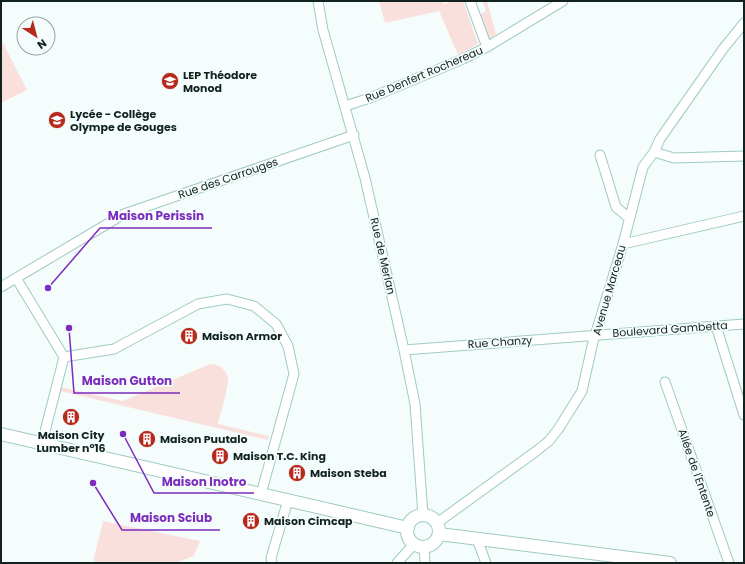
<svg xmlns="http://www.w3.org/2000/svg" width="745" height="564" viewBox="0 0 745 564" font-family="Poppins,sans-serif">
<rect width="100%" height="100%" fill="#f4fdfb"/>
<!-- green -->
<path fill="#fae0dc" d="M379 1H442L444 4 452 1H463L478 44 458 55 439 11 385 23Z
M482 1H487L496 35 486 40 478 16 486 11Z
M1 39 27 90 1 103Z
M210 364C219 364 226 369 228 378 229 385 220 415 218 424L269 436 268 440 60 391V387L123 401Z
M103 521 200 541 194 556 175 563H95L94 558Z"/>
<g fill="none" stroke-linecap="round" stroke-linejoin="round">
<defs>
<path id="street" d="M318 1 323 30 365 178 404 350 415 404 423 515
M470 1 487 47
M345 106 370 98 463 59 487 47 563 1
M654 152 674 158 744 156
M600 155 616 207 629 218
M623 244 744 216
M16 278 64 357 42 443
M1 287 124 214 354 135
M716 326 744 415
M404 350 744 324
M64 357 114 349 198 304 227 299 254 306 276 324 288 346 294 374 261 494
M665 382 729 563
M437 523 535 452 549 441 559 428 582 391 593 342 623 244 643 167 654 152 660 139 723 49 744 23
M477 539 486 563
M424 547 425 563
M272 563 271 558 288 500
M397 563 414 544"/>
<path id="secondary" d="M1 434 408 528
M407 531a16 16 0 1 1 32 0a16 16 0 1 1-32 0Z
M439 534 670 563"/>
</defs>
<!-- street casing -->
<use href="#street" stroke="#9fcac3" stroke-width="11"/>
<!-- secondary casing -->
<use href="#secondary" stroke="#9fcac3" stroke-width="14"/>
<!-- street -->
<use href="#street" stroke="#fff" stroke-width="9"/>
<!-- secondary -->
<use href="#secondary" stroke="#fff" stroke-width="12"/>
</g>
<!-- icons -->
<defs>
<symbol id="school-disc" viewBox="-11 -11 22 22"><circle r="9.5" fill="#b7291d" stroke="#f4fdfb"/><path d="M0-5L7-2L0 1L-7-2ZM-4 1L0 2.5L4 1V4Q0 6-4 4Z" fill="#fff"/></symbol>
<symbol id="building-disc" viewBox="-11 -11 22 22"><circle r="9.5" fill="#b7291d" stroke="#f4fdfb"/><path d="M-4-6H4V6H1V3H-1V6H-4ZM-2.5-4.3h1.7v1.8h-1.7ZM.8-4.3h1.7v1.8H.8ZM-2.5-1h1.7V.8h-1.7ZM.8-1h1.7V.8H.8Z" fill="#fff"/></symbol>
</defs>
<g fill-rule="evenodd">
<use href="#school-disc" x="160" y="71" width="20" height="20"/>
<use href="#school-disc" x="47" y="110" width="20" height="20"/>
<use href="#building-disc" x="179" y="326" width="20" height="20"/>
<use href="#building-disc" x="61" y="407" width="20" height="20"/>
<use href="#building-disc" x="137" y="429" width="20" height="20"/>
<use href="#building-disc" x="210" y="446" width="20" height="20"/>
<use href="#building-disc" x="287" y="463" width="20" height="20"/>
<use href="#building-disc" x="241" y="511" width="20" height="20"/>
</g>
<g text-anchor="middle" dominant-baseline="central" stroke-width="3.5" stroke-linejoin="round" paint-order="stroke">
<!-- street labels -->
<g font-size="11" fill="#11221f" stroke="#f4fdfb">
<text transform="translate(424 74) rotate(-23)">Rue Denfert Rochereau</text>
<text transform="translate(228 178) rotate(-19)">Rue des Carrouges</text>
<text transform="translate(383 256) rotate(77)">Rue de Merlan</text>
<text transform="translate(609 290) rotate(-74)">Avenue Marceau</text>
<text transform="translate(670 329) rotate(-4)">Boulevard Gambetta</text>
<text transform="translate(500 342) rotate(-4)">Rue Chanzy</text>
<text transform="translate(697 473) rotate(71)">Allée de l'Entente</text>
</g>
<!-- poi labels -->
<g font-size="11" font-weight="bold" fill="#11221f" stroke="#f4fdfb" text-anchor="start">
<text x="183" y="75">LEP Théodore<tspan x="183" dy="13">Monod</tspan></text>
<text x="70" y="114">Lycée - Collège<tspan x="70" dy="13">Olympe de Gouges</tspan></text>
<text x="202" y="336">Maison Armor</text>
<text x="71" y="435" text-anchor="middle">Maison City<tspan x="71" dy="13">Lumber n°16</tspan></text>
<text x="160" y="439">Maison Puutalo</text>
<text x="233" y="456">Maison T.C. King</text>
<text x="310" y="473">Maison Steba</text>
<text x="264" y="521">Maison Cimcap</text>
</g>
</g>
<!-- callouts -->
<path fill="none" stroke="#7b2cbf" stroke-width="1.5" d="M48 288L100 228H212M69 328L74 393H180M123 434L154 493H254M93 483L122 530H220"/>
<g fill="#7b2cbf" stroke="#f4fdfb" stroke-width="1.5">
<circle cx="48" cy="288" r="4"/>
<circle cx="69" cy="328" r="4"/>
<circle cx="123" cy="434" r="4"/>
<circle cx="93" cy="483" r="4"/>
</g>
<g font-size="12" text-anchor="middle" font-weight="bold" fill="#7b2cbf" stroke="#f4fdfb" stroke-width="3.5" stroke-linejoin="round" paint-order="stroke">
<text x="156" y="220">Maison Perissin</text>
<text x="127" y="385">Maison Gutton</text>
<text x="204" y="486">Maison Inotro</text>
<text x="171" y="522">Maison Sciub</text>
</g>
<!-- border -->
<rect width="745" height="564" fill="none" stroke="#11221f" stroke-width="4"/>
<!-- north arrow -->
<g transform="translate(36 36) rotate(144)"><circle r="19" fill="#f4fdfb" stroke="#99a5a3"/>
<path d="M0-3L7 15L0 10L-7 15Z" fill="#b7291d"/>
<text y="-6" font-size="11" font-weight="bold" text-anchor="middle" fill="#11221f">N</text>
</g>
</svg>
